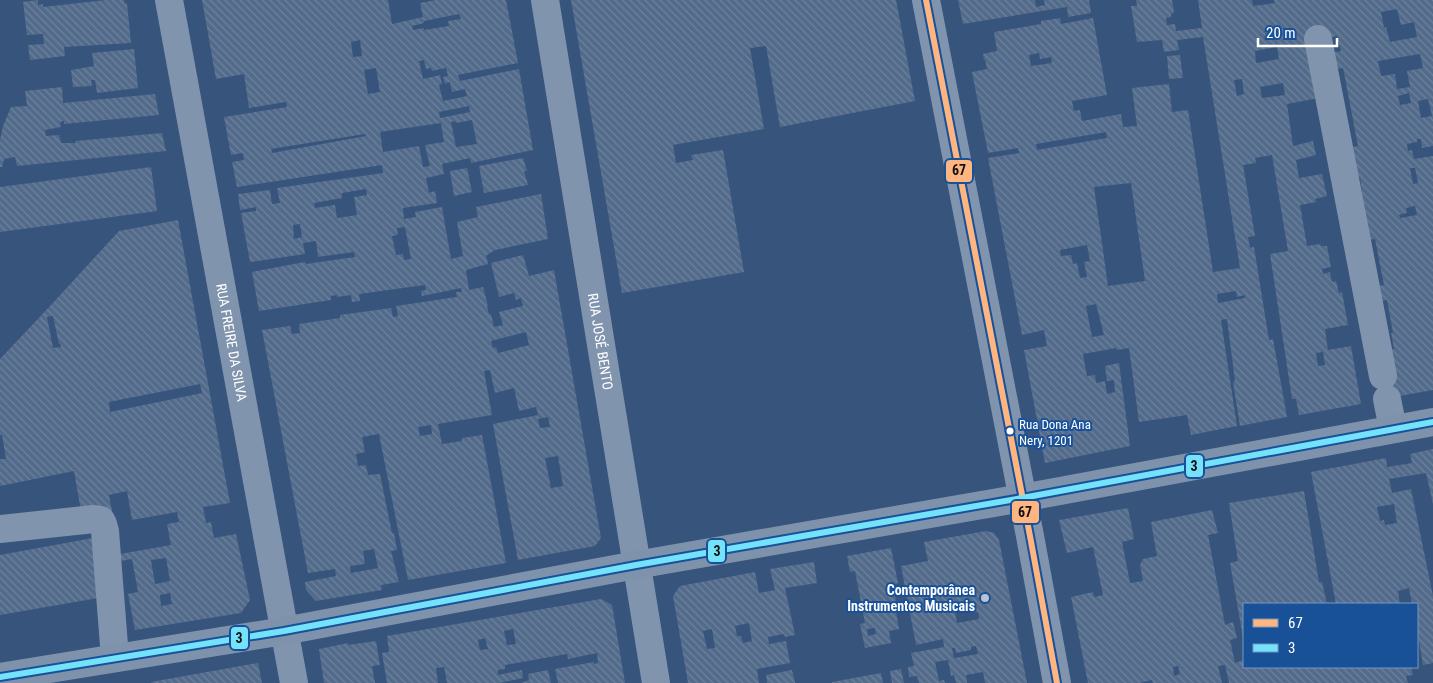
<svg xmlns="http://www.w3.org/2000/svg" width="1433" height="683" viewBox="0 0 1433 683" font-family="'Roboto Condensed',sans-serif">
<defs>
<pattern id="building-back-hatch" width="6" height="6" patternUnits="userSpaceOnUse" patternTransform="scale(1.25)"><rect width="6" height="6" fill="#536b8b"/><path d="M-1 5l2 2M0 0l6 6M5-1l2 2" fill="none" stroke="#6d819c"/></pattern>
</defs>
<rect width="100%" height="100%" fill="#36547c"/>
<!-- building -->
<path fill="url(#building-back-hatch)" fill-rule="evenodd" d="M38 0V5L43 4V7L106 0H124L125 4 127 3 131 43 64 47 65 56 30 60 28 45 44 44 43 34 27 35 23 2Z
M202 0H388L392 24 423 17 420 3 436 0H506L518 63 458 75 460 81 519 69 533 150 471 163 470 158 442 164 444 174 426 178 429 193 435 191 437 203 403 208 404 219 416 217 415 212 442 207 451 259 463 256 457 222 478 217 476 207 541 194 548 239 495 250 486 256 488 264 466 270 469 290 483 287 488 306H487L489 314H491L494 327 503 325 499 312 523 306 521 298 516 300 514 293 499 297 491 263 523 255 529 276 554 270 601 538 595 546 518 560 493 424 538 415 536 407 519 411 514 388 495 393 490 370 484 371 492 415 438 424 442 444 462 441V438L482 435 506 563 408 580 379 434 362 437 365 452 356 454 358 466 366 465 368 475 380 474 392 533H394L397 550 391 551 399 582 381 585 382 590 316 601 306 590 305 582 336 576 335 569 308 573 262 330 290 326 292 334 300 333 299 324 340 318V315L391 308 393 317 398 316 396 306 457 297 456 292H462L461 288 422 296 421 291 426 290 425 285 359 294 360 301 352 302 351 295 337 297V295L331 296V300L259 311 252 272 305 262 306 264 355 257 354 252 318 257 316 241 303 243 305 254 250 262 241 213 256 211V207L240 210 238 194 270 190 272 204 280 203 277 188 383 173 382 165 237 187 232 162 244 160 243 153 231 155 224 117 287 107 286 102 249 108 244 74 216 79ZM459 14 461 19 448 21 449 26 424 30V28L413 30 412 26 424 23V21ZM360 40 362 56 353 57 351 42ZM424 60 426 69 431 68 432 71 446 68 448 76 443 77 445 84 450 82 452 92 465 89 467 96 443 101 439 85 442 84 440 75 423 79 419 61ZM376 68 380 92 368 94 364 70ZM469 106 470 112 440 118 439 112ZM472 120 477 144 456 147 451 122 455 121 456 123ZM441 123 444 142 425 145 430 166 423 167 419 146 383 152 380 132ZM365 134 366 136 272 153 271 149ZM366 189 367 195 354 197 357 215 337 218 335 205 315 208 314 203 342 198V193ZM300 224 302 237 294 239 293 225ZM405 227 411 259 404 260 403 254 396 255 392 236 398 235 397 228ZM526 332 529 345 498 353 496 347 493 348 491 341ZM548 417 550 427 540 428 538 419ZM431 425 432 434 420 436 418 427ZM558 456 563 486 551 488 545 458ZM374 549 378 568 351 573 350 566 365 564 363 551Z
M571 0H896L915 101 780 127 766 46 750 48 764 129 673 145 676 163 693 160 691 155 723 150 744 272 622 293Z
M958 0H1035L1036 7 1045 5 1044 0H1089L1091 13 1068 17 1067 7 963 24Z
M1136 0H1172L1174 13 1171 14V17L1166 18 1167 25 1175 24 1176 31 1202 28 1198 0H1252L1253 6 1275 3 1274 0H1433V146L1422 148 1421 139H1417V142L1407 144 1408 151 1412 150 1414 159 1433 156V390L1394 397 1391 381 1389 350 1394 349 1391 333H1393L1387 300 1377 302 1374 287 1384 285 1375 239 1366 240 1357 194 1362 193 1360 177 1358 178 1352 147 1358 146 1343 68 1332 70 1330 53 1341 51 1337 36 1328 38 1326 28 1319 29V98L1287 104 1293 146 1313 141 1316 155 1296 160 1299 178 1322 174 1327 196 1315 199 1316 202 1300 205 1307 246 1320 244 1321 246H1327L1331 267 1322 269 1323 274 1330 272 1332 282 1336 281 1339 293 1342 292 1348 325 1325 329 1328 350 1351 346 1361 404 1299 415 1296 399H1292L1270 254 1288 251 1272 155 1255 158 1256 163 1243 165 1255 236 1248 237 1250 248 1254 247 1269 340 1273 339 1287 417 1240 426 1233 382 1235 381 1227 319 1221 320 1237 426 1191 435 1187 415 1139 422 1129 348 1117 350 1116 348 1083 354 1087 376 1095 375 1096 383 1105 381 1107 394 1115 392 1114 380 1107 381 1105 366 1119 363 1130 446 1045 463 1024 350 1047 346 1044 330 1022 335 988 158 1019 153 1018 148 988 153 972 72 987 69 985 59 984 60 983 54 997 51 994 32 1041 24V21L1060 18 1061 24 1093 18 1107 95 1072 101 1074 111 1080 110 1082 121 1121 114 1123 127 1137 126 1132 88 1169 84 1172 112 1188 110 1213 272 1240 268 1203 37 1177 40 1179 50 1164 52 1162 40 1137 42 1131 6H1137ZM1397 9 1401 25 1414 22 1417 37 1390 42 1386 27 1384 28 1381 12ZM1277 47 1279 59 1256 63 1255 51ZM1039 53 1040 59 1051 57 1052 63 1031 66 1029 55ZM1420 54 1423 68 1407 71 1410 87 1397 89 1395 74 1381 76 1378 61ZM1242 79 1244 94 1237 96 1234 80ZM1283 83 1285 95 1262 98 1260 87ZM1409 93 1411 103 1400 105 1398 96ZM1428 99 1432 116 1421 118 1418 101ZM1106 132 1107 138 1037 150 1036 144ZM1410 168H1415L1418 183 1413 184ZM1131 183 1145 281 1108 286 1094 187ZM1415 206 1417 215 1400 218 1399 215 1407 213 1406 208ZM1087 245 1090 261 1084 262 1087 277 1080 278 1077 263 1073 264 1071 255 1061 256 1060 250ZM1236 291 1237 297 1245 295V298L1218 303 1217 294ZM1096 304 1104 335 1092 337 1086 306ZM1323 352 1325 365 1318 366 1316 353Z
M134 49 138 88 97 93 95 80H91L92 86 73 87 71 70 94 66 92 53Z
M1180 55 1183 78 1169 79 1167 56Z
M62 87 63 103 155 94 159 115 64 124V121L60 122 61 127 45 130 46 136 59 135 61 143H76L75 141 162 133 166 151 17 166 15 157 4 159 2 167H0V140L3 126 11 107 27 106 25 91Z
M523 158 527 171H524L528 185 484 193 479 166Z
M151 167 157 211 0 232V187Z
M467 168 472 192 454 196 450 171Z
M178 220 230 503 203 507 206 523 211 522 214 538 236 534 250 600 241 613 135 630 128 594 138 592 132 559 121 561 120 554 171 545 167 524 179 522 177 512 132 520 127 491 109 495 112 511 82 517 74 471 0 486V459H6L2 435H0V359L51 305 119 231ZM53 316 59 344 60 343 61 347 53 348 47 317ZM200 384 202 393 110 412 109 402ZM166 558 170 581 155 584 151 560ZM170 593 172 604 161 606 160 595Z
M1433 449V504L1426 473 1389 479 1392 493 1411 489 1433 596V663L1423 665 1417 629V604H1412L1409 588 1398 591 1400 604H1336L1311 472 1386 458 1387 467 1412 463 1410 454ZM1394 504 1397 523 1385 525 1384 520 1380 521 1377 507Z
M1304 491 1319 582H1322L1327 604H1244L1243 638 1230 563 1238 561 1229 503Z
M1128 508 1134 539 1122 542 1130 583 1143 581 1140 565 1143 559 1157 556 1151 522 1212 510 1218 533 1208 535 1225 625 1233 622 1237 638 1230 640 1235 663 1244 660V667H1411L1413 675 1406 676 1408 683H1229L1225 665 1218 666 1222 683H1153L1152 680 1139 683H1088L1071 597 1093 592 1094 597 1103 595 1093 547 1067 553 1059 520ZM1178 666 1180 674 1174 676 1173 667Z
M986 531 994 533 999 540 1027 683H985L983 672 966 675 967 683H956L954 675 951 676 948 660 935 662 939 681 944 680 945 683H919L917 676 909 677 908 667 914 666 911 653 944 647 943 639 916 645 901 566 928 561 924 542ZM970 600 973 613 978 612 979 619 957 623 954 604ZM976 646 978 654 954 658 952 648H955L956 653 971 650V647Z
M93 538 104 597 0 615V555Z
M891 548 898 583 893 585 897 606H895L899 629 889 631 891 643 865 648 860 624 865 623 855 571 850 572 847 556ZM875 628 876 634 868 636 867 629Z
M814 562 817 583 785 588 795 635 785 637 784 634 768 637 769 644 786 641 790 663 757 669 759 683H688L673 596 680 586 755 572 759 593 775 590 770 569ZM749 623 752 641 743 643 741 636H737L735 626ZM712 629 715 648 707 649 703 631Z
M601 599 612 605 625 683H558L555 669 594 662V664L598 663 597 653 568 659 567 654 505 665V669L498 670V675L522 670 523 678 499 683H447L444 667 436 668 438 683H387L382 653 389 652 387 636ZM513 629 516 644 507 645 504 631ZM485 638 488 649 480 650 478 640Z
M376 641 380 665 372 666 375 683H324L319 649 348 643V645Z
M258 663 262 683H152L151 682Z
M901 669 904 683H892L890 671Z
M548 670 551 683H521L529 680 528 674Z
M792 670 795 683H767L766 675Z
M881 673 883 683H832V682Z"/>
<g fill="none" stroke-linecap="round" stroke-linejoin="round">
<!-- minor -->
<g stroke="#8094ae" stroke-width="28">
<path id="s1" d="M169 0 294 683"/>
<path id="s2" d="M545 0 656 683"/>
<path d="M926 0 1030 536 1057 683"/>
<path d="M1318 39 1383 376"/>
<path d="M1387 399 1393 429"/>
<path d="M0 529 94 519 101 520 103 524 105 531 115 658"/>
</g>
<!-- major -->
<path stroke="#7e92ac" stroke-width="28" d="M0 677 284 631 636 565 1022 498 1433 422"/>
<defs>
<path id="bus-1" d="M926 0 1030 536 1057 683"/>
<path id="bus-2" d="M0 677 284 631 636 565 1022 498 1433 422"/>
</defs>
<!-- bus-1 casing -->
<use href="#bus-1" stroke="#195199" stroke-width="10"/>
<!-- bus-2 casing -->
<use href="#bus-2" stroke="#195199" stroke-width="10"/>
<!-- bus-1 -->
<use href="#bus-1" stroke="#ffb580" stroke-width="6"/>
<!-- bus-2 -->
<use href="#bus-2" stroke="#73e2fa" stroke-width="6"/>
</g>
<!-- markers -->
<circle fill="#fff" stroke="#195199" stroke-width="2" cx="1010" cy="431" r="4.5"/>
<circle fill="#b9c3d1" stroke="#195199" stroke-width="2" cx="985" cy="598" r="5"/>
<g text-anchor="middle" dominant-baseline="central" stroke-width="4" stroke-linejoin="round" paint-order="stroke">
<!-- bus labels -->
<g font-size="13" fill="#fff" stroke="#195199" text-anchor="start">
<text x="1019" y="424">Rua Dona Ana<tspan x="1019" dy="16">Nery, 1201</tspan></text>
</g>
<!-- street labels -->
<g font-size="14" fill="#fff" stroke="#195199">
<text stroke="none"><textPath href="#s1" startOffset="348">RUA FREIRE DA SILVA</textPath></text>
<text stroke="none"><textPath href="#s2" startOffset="346">RUA JOSÉ BENTO</textPath></text>
</g>
<!-- poi labels -->
<g font-size="14" font-weight="bold" fill="#fff" stroke="#195199" text-anchor="end">
<text x="975" y="590">Contemporânea<tspan x="975" dy="16">Instrumentos Musicais</tspan></text>
</g>
</g>
<g stroke="#195199" stroke-width="2">
<rect x="945" y="159" width="28" height="24" rx="5" fill="#ffb580"/>
<rect x="1185" y="454" width="19" height="24" rx="5" fill="#73e2fa"/>
<rect x="1011" y="500" width="29" height="24" rx="5" fill="#ffb580"/>
<rect x="707" y="539" width="19" height="24" rx="5" fill="#73e2fa"/>
<rect x="230" y="626" width="19" height="24" rx="5" fill="#73e2fa"/>
</g>
<g font-size="14" text-anchor="middle" font-weight="bold" fill="#111">
<text x="959" y="175">67</text>
<text x="1194" y="471">3</text>
<text x="1025" y="517">67</text>
<text x="717" y="556">3</text>
<text x="239" y="643">3</text>
</g>
<!-- legend -->
<rect x="1243" y="603" width="175" height="65" fill="#195199" stroke="#7597c2"/>
<rect x="1253" y="619" width="25" height="8" fill="#ffb580" stroke="#7597c2"/>
<text x="1288" y="628" font-size="15" fill="#ffffff">67</text>
<rect x="1253" y="644" width="25" height="8" fill="#73e2fa" stroke="#7597c2"/>
<text x="1288" y="653" font-size="15" fill="#ffffff">3</text>
<!-- scale -->
<path d="M1258 38v8h79v-8" fill="none" stroke="#ffffff" stroke-width="2.5"/>
<text x="1266" y="38" font-size="15" fill="#ffffff" stroke="#195199" stroke-width="4" paint-order="stroke">20 m</text>
</svg>
